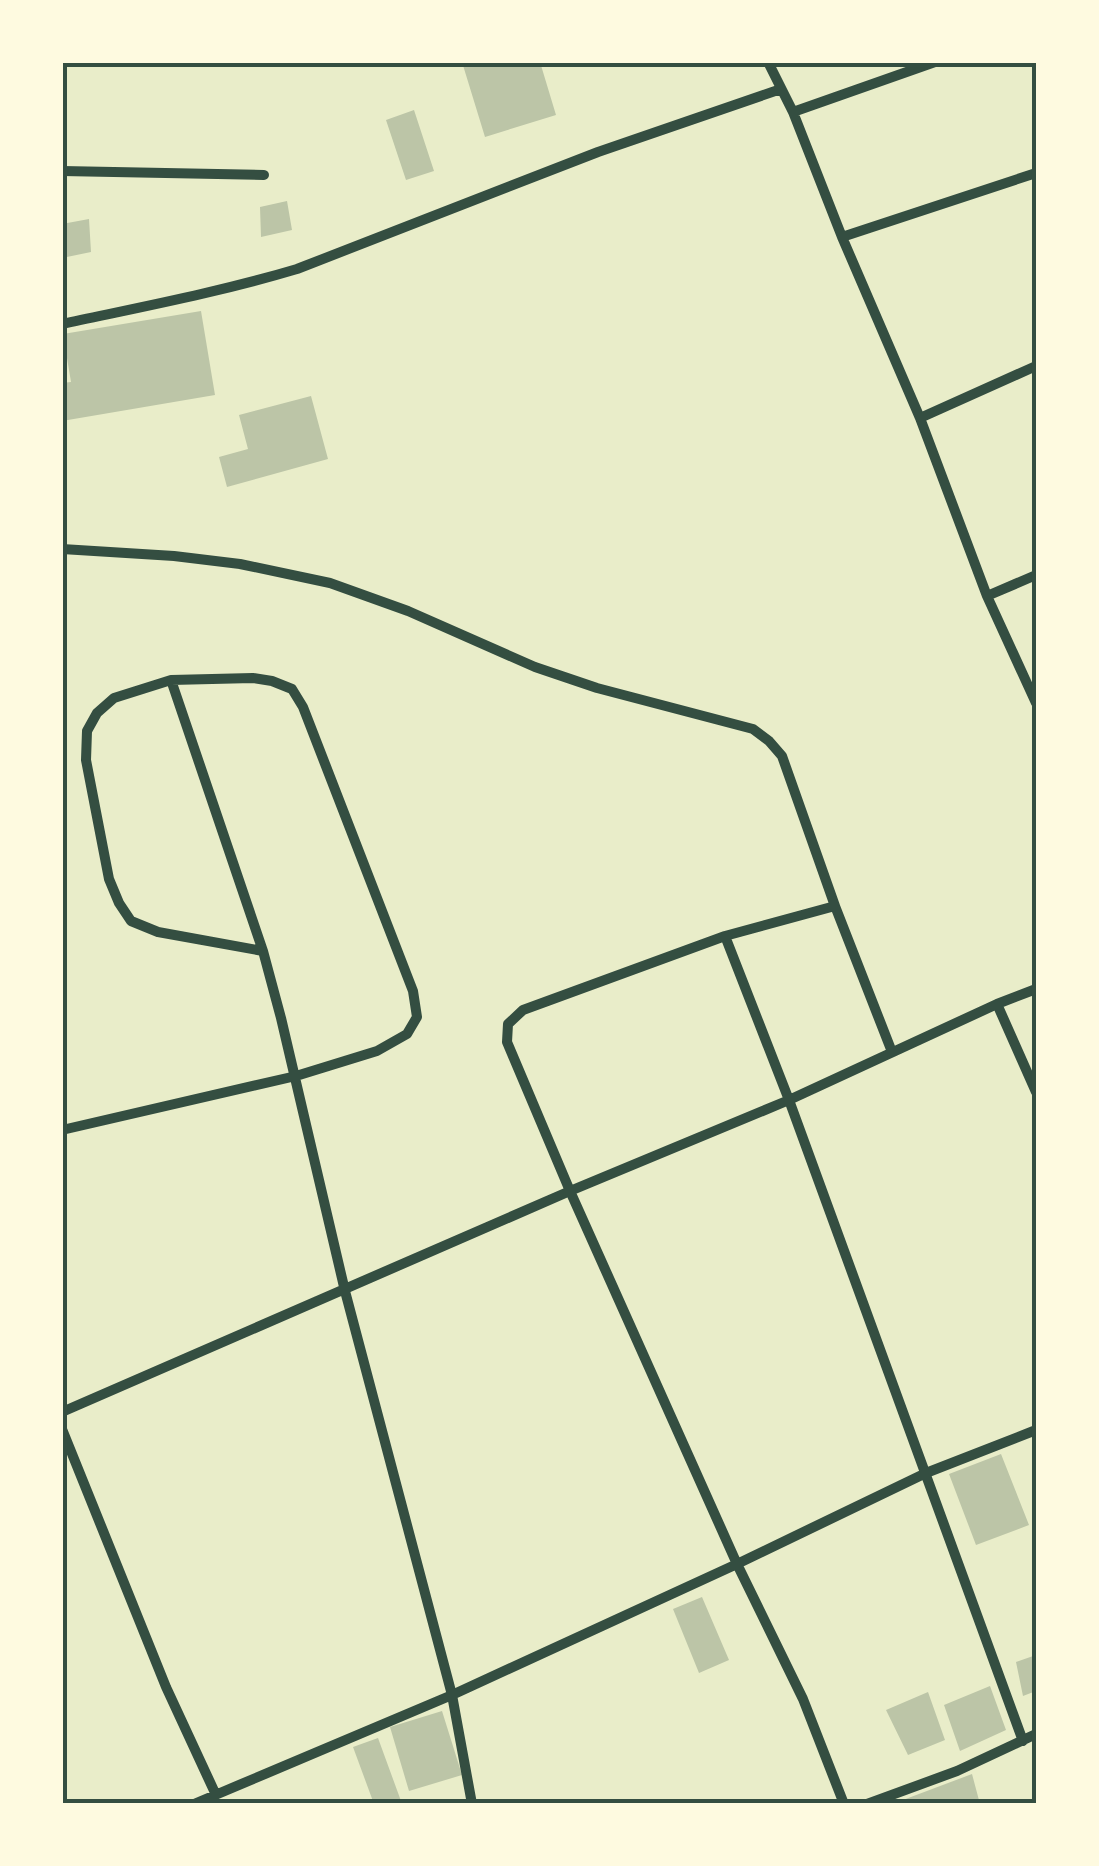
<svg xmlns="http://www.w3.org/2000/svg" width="1099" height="1866" viewBox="0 0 1099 1866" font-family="'Alegreya Sans',sans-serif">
<rect width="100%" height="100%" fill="#e9edc9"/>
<!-- building -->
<path fill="#bcc5a7" d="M462 62H540L556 115 485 137Z
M414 110 434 171 406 180 386 120Z
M287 201 292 230 261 237 260 207Z
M89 219 91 252 62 258V224Z
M201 311 215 395 62 421V383L71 382 63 334Z
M311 396 328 459 227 487 219 457 248 449 239 415Z
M1001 1454 1029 1525 976 1545 949 1474Z
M702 1597 729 1660 699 1673 673 1609Z
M1036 1655V1691L1023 1696 1016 1662Z
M990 1686 1006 1730 960 1751 944 1705Z
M928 1692 945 1740 908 1755 886 1710Z
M442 1711 462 1775 409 1791 390 1727Z
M378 1738 401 1801 393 1804H374L353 1747Z
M972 1774 980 1804H895V1803Z"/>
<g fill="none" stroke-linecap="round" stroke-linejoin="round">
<!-- minor -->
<path stroke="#344e41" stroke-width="10" d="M768 62 793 112 842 237 920 418 987 596 1036 703
M793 112 935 62
M62 171 264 175
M842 237 1036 173
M62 324C141 307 220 292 297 269L598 152 781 89
M920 418 1036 366
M62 549 174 556 240 564 330 583 408 611 535 667 597 688 753 729 769 741 782 756 835 906 725 936
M987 596 1036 575
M171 680 263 951 281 1018 345 1291 452 1695 472 1804
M835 906 892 1052
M997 1004 1036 1092
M62 1130 296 1076 377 1051 407 1034 417 1017 413 991 303 707 292 689 272 681 253 678 171 680 114 698 97 713 87 731 86 760 109 879 119 903 131 921 158 932 263 951
M62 1412 570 1191 789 1100 997 1004 1036 989
M62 1429 166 1687 216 1795
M194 1804 452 1695 737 1564 926 1473 1036 1430
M844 1804 803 1699 737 1564 570 1191 507 1042 508 1024 523 1010 725 936 789 1100 1023 1741
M867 1804 957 1771 1036 1734"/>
</g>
<!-- border -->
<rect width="1099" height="1866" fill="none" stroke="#fefae0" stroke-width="130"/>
<rect x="65" y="65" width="969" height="1736" fill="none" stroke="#344e41" stroke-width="4"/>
</svg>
